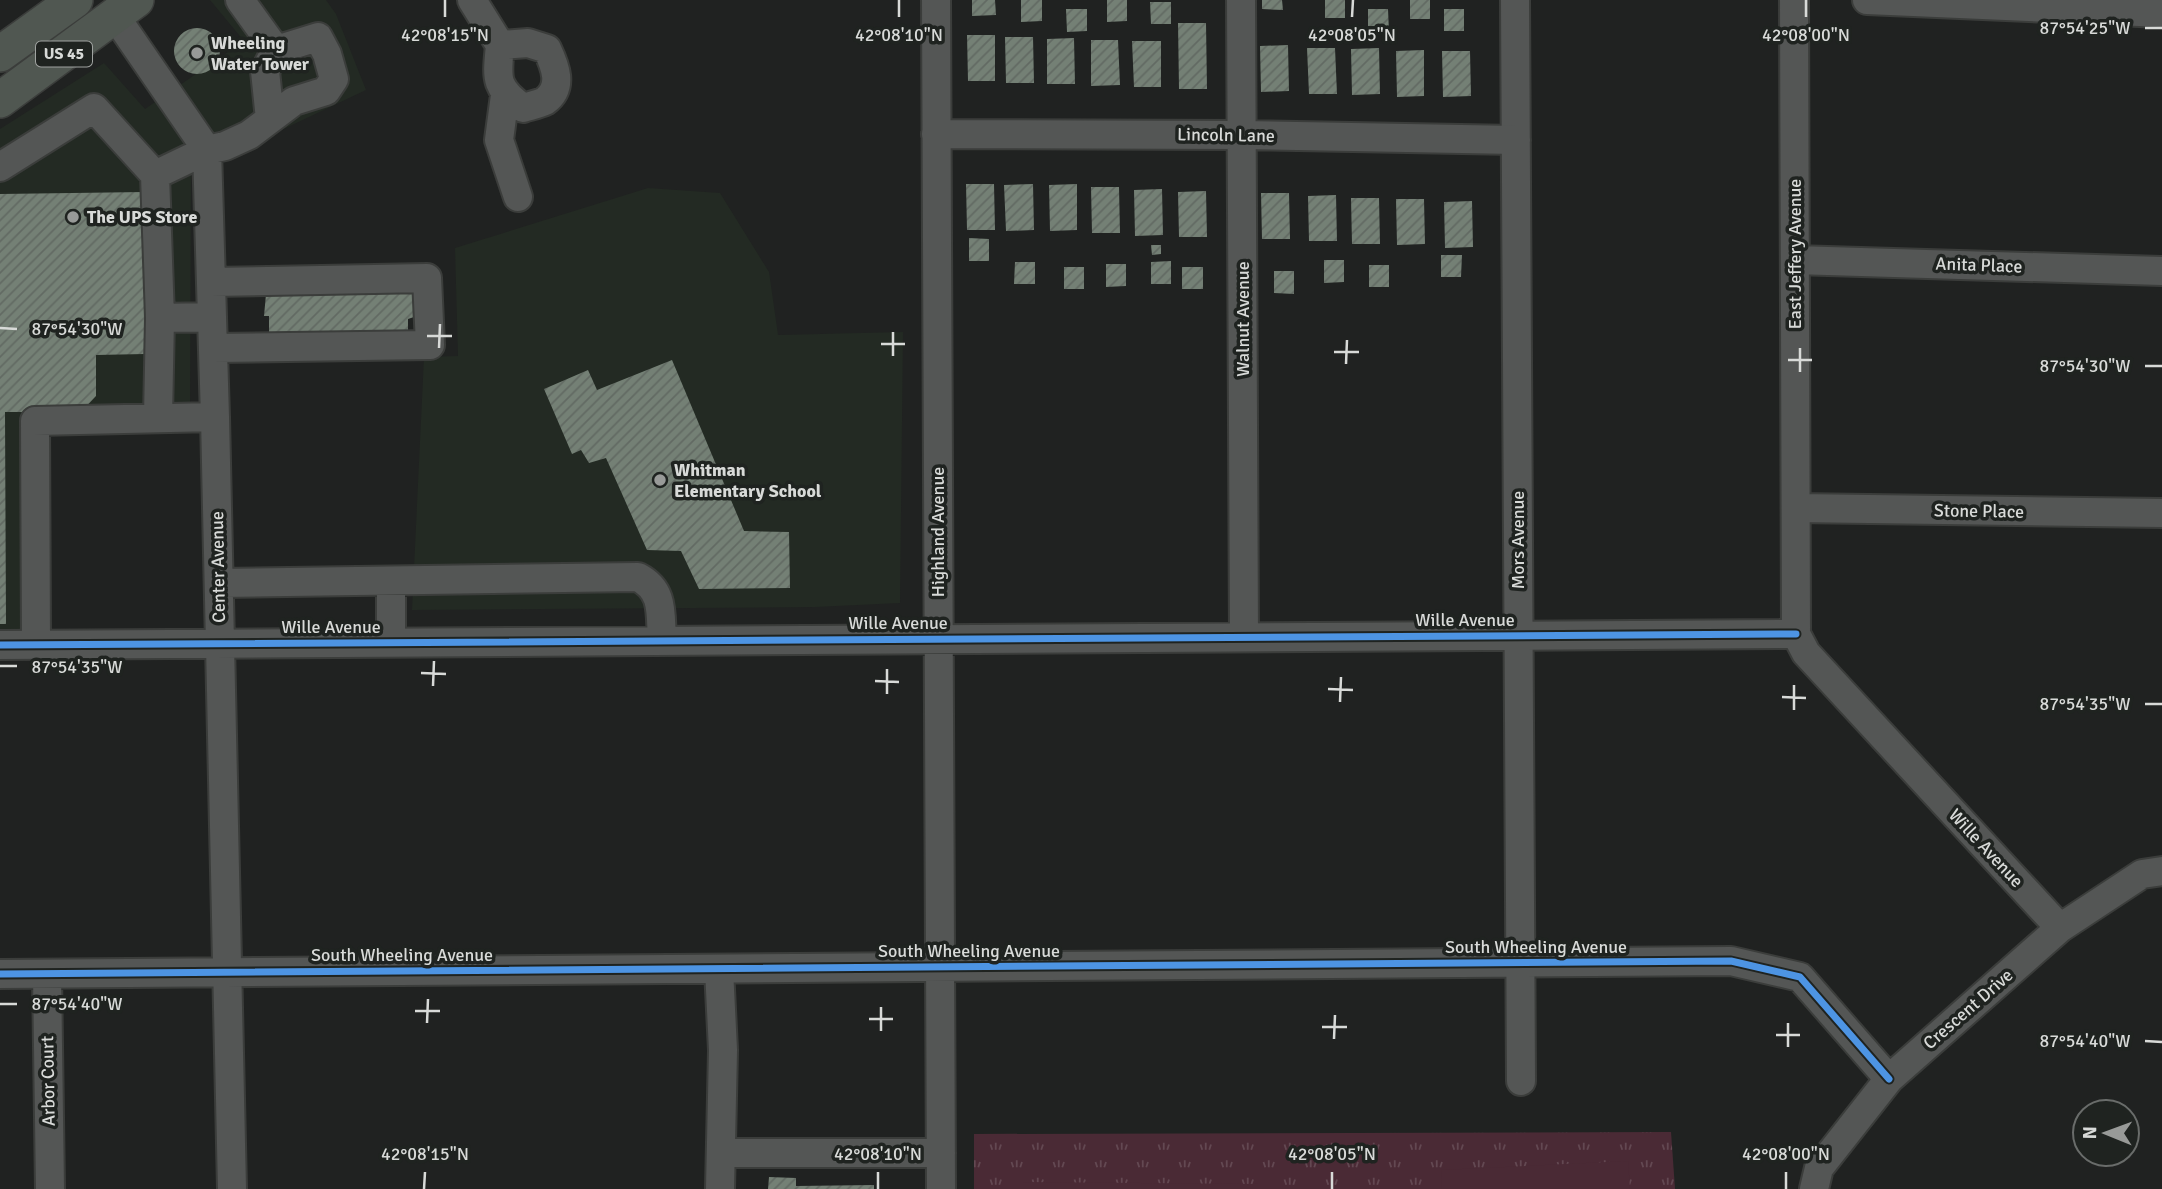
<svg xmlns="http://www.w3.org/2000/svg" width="2162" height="1189" viewBox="0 0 2162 1189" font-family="Signika,sans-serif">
<defs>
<pattern id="grass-tufts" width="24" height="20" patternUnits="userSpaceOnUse" patternTransform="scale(1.75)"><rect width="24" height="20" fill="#4a2a35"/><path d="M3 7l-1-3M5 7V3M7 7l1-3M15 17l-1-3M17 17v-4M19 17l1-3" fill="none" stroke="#634852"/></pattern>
<pattern id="building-hatch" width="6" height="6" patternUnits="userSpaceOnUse" patternTransform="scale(1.75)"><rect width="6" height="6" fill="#748075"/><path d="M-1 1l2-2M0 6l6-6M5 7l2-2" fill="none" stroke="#626a63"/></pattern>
</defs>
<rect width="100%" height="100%" fill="#202221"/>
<!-- built -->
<path fill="#232a23" d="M210 0H326L336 14 366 90 191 173 190 414 30 418V629H0V129L104 63 145 109 244 41Z
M648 188 720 193 769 272 778 335 903 332 900 603 815 607 412 610 424 357 458 356 455 248Z"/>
<!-- grass -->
<path fill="url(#grass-tufts)" d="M1671 1132 1675 1189H974V1134Z"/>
<!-- pitch -->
<path fill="#4a2a35" d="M1628 1161 1630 1189H1442L1441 1170Z
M1023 1182 1259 1184V1189H1023Z"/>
<!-- building -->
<path fill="url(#building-hatch)" d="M972 0H995L996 15 972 16Z
M1021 0H1042V21L1021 22Z
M1107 0H1127V21L1107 22Z
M1262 0H1282L1283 10 1262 9Z
M1325 0H1345V18H1325Z
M1410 0H1430V19H1410Z
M1150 2H1171V24H1151Z
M1066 9H1087V31L1067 32Z
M1368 9H1388L1389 32H1368Z
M1444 9H1464V31H1444Z
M1178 23H1206L1207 89H1179Z
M174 51a23 23 0 1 1 46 0a23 23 0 1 1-46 0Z
M967 35H995V81H968Z
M1005 37H1033L1034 83H1006Z
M1074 38 1075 84H1047V39Z
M1091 40H1118L1120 85 1091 86Z
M1132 41H1161V87H1134Z
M1288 45 1289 91 1261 92 1260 46Z
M1307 48H1335L1337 94H1309Z
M1379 48 1380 94 1352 95 1351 49Z
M1424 50V96L1397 97 1396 51Z
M1442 51H1470L1471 96 1443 97Z
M966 184H994L995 230H967Z
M1033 184 1034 230 1006 231 1004 185Z
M1077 184V230L1050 231 1049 185Z
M1091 187H1119L1120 233H1092Z
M1162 189 1163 235 1135 236 1134 190Z
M1206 191 1207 237H1179L1178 192Z
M144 192 145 354 96 355V396L81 412H5L6 624H0V194Z
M1261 193H1289L1290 239H1262Z
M1336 195 1337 241H1309L1308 196Z
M1351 198H1379L1380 244H1352Z
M1396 199H1424L1425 244 1397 245Z
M1472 201 1473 247 1445 248 1444 202Z
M969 238 989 239V261H969Z
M1151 245H1161V254L1152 255Z
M1441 255H1462L1461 277H1441Z
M1324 260H1344V282L1324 283Z
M1171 261V284H1151V262Z
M1015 262H1035V284H1014Z
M1106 264H1126V286L1106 287Z
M1369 265H1389V287H1369Z
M1064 267H1084V289H1064Z
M1182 267H1203V289H1182Z
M1274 271H1294V294L1274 293Z
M414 291V317L408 319V335L269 336V316H264L266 294Z
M672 360 744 531 789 532 790 588 699 589 681 551 647 550 606 458 589 463 581 450 572 454 544 389 588 370 597 390Z
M769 1177 796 1178V1186L874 1185V1189H768Z"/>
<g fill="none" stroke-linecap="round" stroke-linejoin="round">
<defs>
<path id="minor" d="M240 0 276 50
M472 0 500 45
M936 0 941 1189
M1241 0 1244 637
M1515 0 1521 1081
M1794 0 1796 634 1806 653 2060 928
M1867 0 2162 13
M115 16 207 150 215 417 232 1189
M528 43 547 49C555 66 564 87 545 101 539 104 529 106 523 108 494 87 497 78 500 45Z
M505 95 499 140 518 197
M936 134 1242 135 1516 140
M0 167 94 108 155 175 160 318 158 417
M155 175 207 150 225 146 249 135 294 101 326 91 334 79 327 54 318 37 276 50 265 71 270 119
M1795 260 2162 271
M211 282 427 278 430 345 213 348
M160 318 212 317
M1796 508 2162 513
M391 581V642
M219 583 638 577C665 591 660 614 662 641
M36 644 35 421 215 417
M0 645 1796 634
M719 969 723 1050 720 1189
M0 974 1731 961 1800 977 1889 1079
M47 974 50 1189
M721 1153H941
M1814 1189 1819 1168 1889 1079 2060 928 2142 874 2162 871"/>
<path id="major" d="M0 54 75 0
M0 100 136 0"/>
</defs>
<!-- minor casing -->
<use href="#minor" stroke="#3b3d3b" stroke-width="32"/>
<!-- major casing -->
<use href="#major" stroke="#3b3d3b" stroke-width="38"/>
<!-- minor -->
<use href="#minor" stroke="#545655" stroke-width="28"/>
<!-- major -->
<use href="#major" stroke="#505751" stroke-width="35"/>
<defs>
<path id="cycleway" d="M0 645 1796 634
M0 974 1731 961 1800 977 1889 1079"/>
</defs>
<!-- cycleway casing -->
<use href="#cycleway" stroke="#1f2320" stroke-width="11"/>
<!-- cycleway -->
<use href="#cycleway" stroke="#4d94e3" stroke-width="7"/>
</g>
<!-- ticks -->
<path fill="none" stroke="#d8dad8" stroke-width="2.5" d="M445 17V0M899 17V0M1352 17 1353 0M1806 17V0M2145 28H2162M0 328 17 329M427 336H452M881 344H905M439 348 440 324M1334 352H1359M893 356V332M1788 360H1812M1346 364 1347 340M2145 366H2162M1800 372V348M0 666H17M421 673 446 674M875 681 899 682M433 686 434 661M1328 689 1353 690M887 694V669M1782 697 1806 698M1340 702 1341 677M2145 704H2162M1794 710V685M0 1004H17M415 1011H440M869 1019H893M427 1023 428 999M1322 1027H1347M881 1031V1007M1776 1035H1800M1334 1039 1335 1015M2145 1041 2162 1042M1788 1047V1023M424 1189 425 1172M878 1189V1172M1332 1189V1172M1786 1189V1172"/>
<!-- markers -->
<g fill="#989a98" stroke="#1f2320" stroke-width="2.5">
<circle cx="197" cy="53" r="7"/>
<circle cx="73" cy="217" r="7"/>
<circle cx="660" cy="480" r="7"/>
</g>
<g text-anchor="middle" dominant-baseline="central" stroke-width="7" stroke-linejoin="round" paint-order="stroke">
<!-- shield labels -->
<rect fill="#1f2320" stroke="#a0a3a1" stroke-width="2" x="36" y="41.5" width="56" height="25" rx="5"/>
<g font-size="16" font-weight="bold" fill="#d8dad8">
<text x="64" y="54">US 45</text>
</g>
<!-- poi labels -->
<g font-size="18" font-weight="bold" fill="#d8dad8" stroke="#1f2320" text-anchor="start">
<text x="211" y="43">Wheeling<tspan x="211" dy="21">Water Tower</tspan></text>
<text x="87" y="217">The UPS Store</text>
<text x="674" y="470">Whitman<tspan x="674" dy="21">Elementary School</tspan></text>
</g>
<!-- street labels -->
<g font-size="18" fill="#d8dad8" stroke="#1f2320">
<text transform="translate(1226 135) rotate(1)">Lincoln Lane</text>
<text transform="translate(1795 254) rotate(-90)">East Jeffery Avenue</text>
<text transform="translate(1979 265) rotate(2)">Anita Place</text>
<text transform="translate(1243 319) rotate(-90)">Walnut Avenue</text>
<text transform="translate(1979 511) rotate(1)">Stone Place</text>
<text transform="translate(938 532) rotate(-90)">Highland Avenue</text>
<text transform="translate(1518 540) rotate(-90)">Mors Avenue</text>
<text transform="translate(218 567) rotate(-91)">Center Avenue</text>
<text x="1465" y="620">Wille Avenue</text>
<text x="898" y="623">Wille Avenue</text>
<text x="331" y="627">Wille Avenue</text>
<text transform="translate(1986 848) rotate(47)">Wille Avenue</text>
<text x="1536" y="947">South Wheeling Avenue</text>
<text x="969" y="951">South Wheeling Avenue</text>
<text x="402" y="955">South Wheeling Avenue</text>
<text transform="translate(1968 1009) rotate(-41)">Crescent Drive</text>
<text transform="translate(48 1081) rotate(-91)">Arbor Court</text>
</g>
</g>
<g font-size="18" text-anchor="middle" fill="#d8dad8" stroke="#1f2320" stroke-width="7" stroke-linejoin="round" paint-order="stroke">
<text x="2085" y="34">87°54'25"W</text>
<text x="445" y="41">42°08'15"N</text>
<text x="899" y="41">42°08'10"N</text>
<text x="1352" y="41">42°08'05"N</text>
<text x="1806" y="41">42°08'00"N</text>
<text x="77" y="335">87°54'30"W</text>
<text x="2085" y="372">87°54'30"W</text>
<text x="77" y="673">87°54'35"W</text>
<text x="2085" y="710">87°54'35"W</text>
<text x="77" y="1010">87°54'40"W</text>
<text x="2085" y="1047">87°54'40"W</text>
<text x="425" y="1160">42°08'15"N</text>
<text x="878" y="1160">42°08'10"N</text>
<text x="1332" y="1160">42°08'05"N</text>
<text x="1786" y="1160">42°08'00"N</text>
</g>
<!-- north arrow -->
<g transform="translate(2106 1133) rotate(271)"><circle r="33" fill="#1f2320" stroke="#696c6a" stroke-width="2"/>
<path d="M0-5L12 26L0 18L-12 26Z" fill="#989a98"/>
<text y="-10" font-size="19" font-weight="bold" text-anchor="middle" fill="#d8dad8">N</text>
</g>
</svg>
